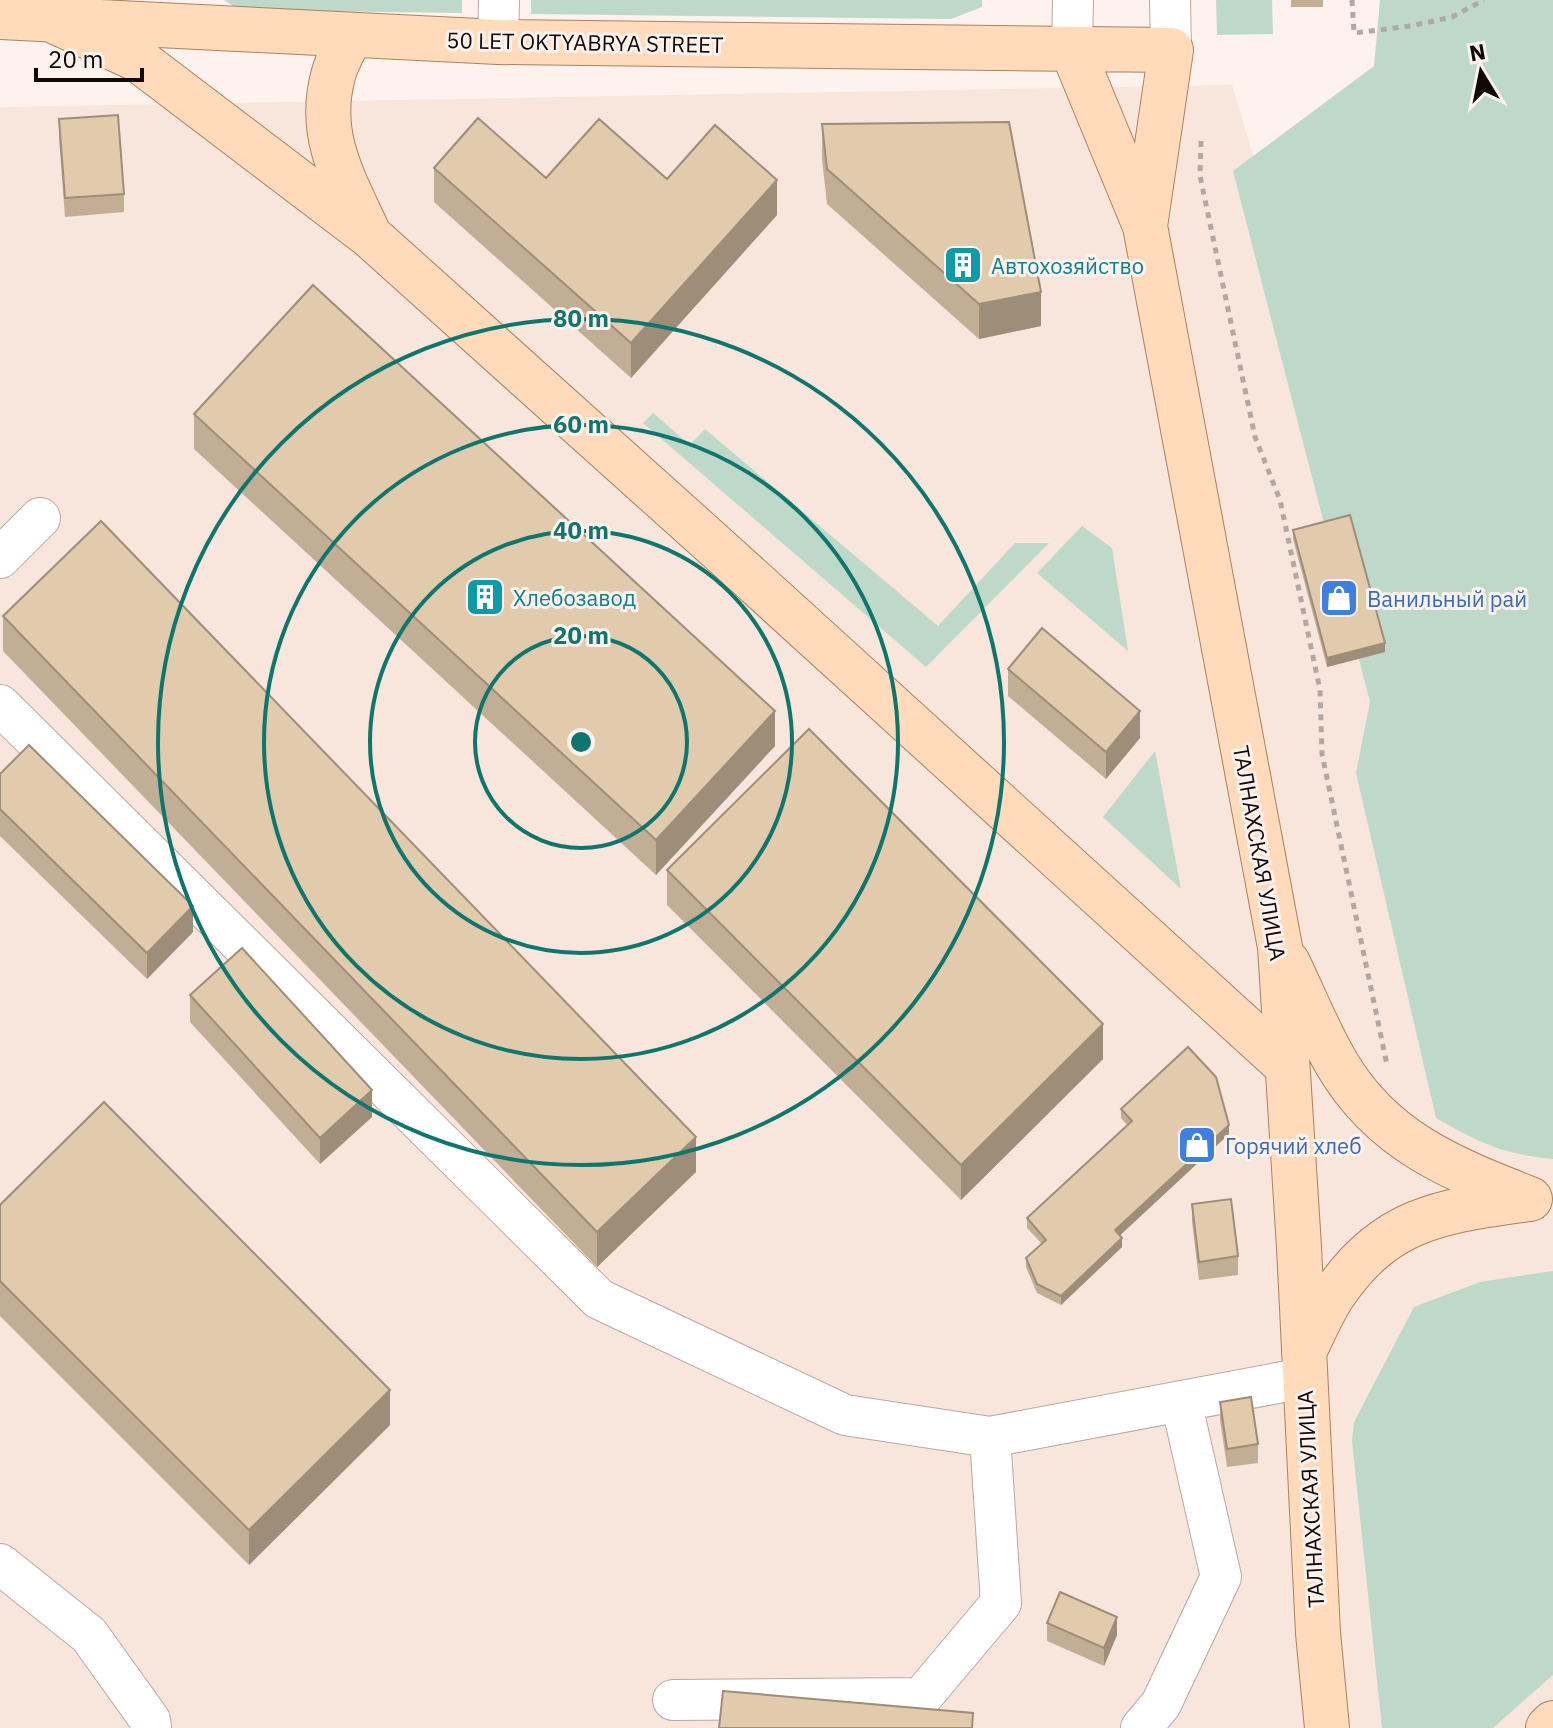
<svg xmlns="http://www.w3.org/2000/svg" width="1553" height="1728" viewBox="0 0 1553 1728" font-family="'IBM Plex Sans',sans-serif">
<rect width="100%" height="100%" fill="#fdf2ed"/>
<!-- built -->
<path fill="#f8e5db" d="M1232 85 1527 1068 1553 1071V1728H0V107Z"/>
<!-- green -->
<path fill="#bed9ca" d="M224 0H462V13L239 10Z
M531 0H982V7L951 19 531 14Z
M1216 0H1272L1273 34 1217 35Z
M1380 0H1553V1159C1503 1154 1479 1143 1436 1118L1356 773 1370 702 1233 171 1374 66Z
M653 413 690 445 705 429 938 626 1015 543H1049L926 667 643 423Z
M1082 526 1112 548 1128 651 1037 573Z
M1155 751 1181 889 1103 817Z
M1553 1271V1675L1493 1728H1382L1352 1441 1354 1422 1414 1307 1480 1282Z"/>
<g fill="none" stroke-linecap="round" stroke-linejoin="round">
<defs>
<path id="minor" d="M1170 0 1171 50
M498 42 499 0
M1072 49 1073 0
M0 558 40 518
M0 705 599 1299 845 1415 990 1437 1304 1378
M0 1564 89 1635 150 1720 151 1728
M673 1700 921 1698 1001 1603 990 1437
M1141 1728 1161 1704 1221 1577 1181 1401"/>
<path id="major" d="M0 17 498 42 1171 50 1145 226
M45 17 137 59 370 236 724 554 1286 1065
M351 35C345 48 336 62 333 76 317 135 344 180 368 232
M1072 49 1145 226 1280 947 1299 1247 1318 1633 1327 1728
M1288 963C1304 996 1318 1032 1337 1064 1382 1141 1451 1168 1530 1199
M1304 1352C1314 1332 1323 1309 1336 1291 1388 1216 1445 1211 1529 1199
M1548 1728 1553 1723"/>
</defs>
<!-- minor casing -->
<use href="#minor" stroke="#b9a9a1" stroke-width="42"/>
<!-- major casing -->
<use href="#major" stroke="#ab825e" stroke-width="46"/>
<!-- path -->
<path stroke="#b1a8a4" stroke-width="5" stroke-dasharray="6 6" stroke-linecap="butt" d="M1352 0 1354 33 1411 26 1452 17 1484 0
M1201 141 1200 176 1255 437 1280 500 1320 690 1322 754 1387 1065"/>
<!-- minor -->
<use href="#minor" stroke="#fff" stroke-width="40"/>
<!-- major -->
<use href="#major" stroke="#ffdabb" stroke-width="44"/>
</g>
<!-- wall -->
<path fill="#c2ae95" d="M1291 0H1323V7H1291Z
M59 119 124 194V212L65 217 59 138Z
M822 124 1041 326 979 339 827 204 822 159Z
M434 168 546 178 667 179 777 215 631 378 434 202Z
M194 414 775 746 656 875 194 449Z
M1293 530 1385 652 1327 667 1293 539Z
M3 616 696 1172 597 1267 3 651Z
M1008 669 1140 738 1106 779 1008 696Z
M0 774 193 932 147 979 0 836Z
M667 870 1103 1059 961 1200 667 905Z
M190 995 372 1117 320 1164 190 1022Z
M1121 1109 1229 1134 1120 1235 1122 1247 1061 1305 1037 1293 1026 1267V1258L1042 1244 1027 1228V1218L1127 1125 1121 1118Z
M1192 1204 1238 1256V1275L1199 1280 1192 1222Z
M0 1205 390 1425 249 1565 0 1316Z
M1220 1402 1258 1444V1463L1227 1467 1220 1420Z
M1047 1623 1117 1635 1104 1666 1047 1641Z"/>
<!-- shaded-wall -->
<path fill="#9e8d79" d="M777 180V215L631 378V343Z
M1041 292V326L979 339V304Z
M1385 643V652L1327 667V658Z
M775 711V746L656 875V840Z
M1140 711V738L1106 779V752Z
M193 906V932L147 979V953Z
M1103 1024V1059L961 1200V1165Z
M372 1090V1117L320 1164V1138Z
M1229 1125V1134L1115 1240V1230Z
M696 1137V1172L597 1267V1232Z
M1122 1238V1247L1061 1305V1296Z
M390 1390V1425L249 1565V1530Z
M1117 1617V1635L1104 1666V1648Z"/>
<!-- building -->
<path fill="#e2caad" stroke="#9e8d79" stroke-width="2" d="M118 115 124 194 65 198 59 119Z
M478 118 546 178 599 119 667 179 715 125 777 180 631 343 434 168Z
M1009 122 1041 292 979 304 827 169 822 124Z
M313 285 775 711 656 840 194 414Z
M1350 515 1385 643 1327 658 1293 530Z
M101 521 696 1137 597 1232 3 616Z
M1042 628 1140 711 1106 752 1008 669Z
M809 729 1103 1024 961 1165 667 870Z
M29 745 193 906 147 953 0 809V774Z
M242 948 372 1090 320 1138 190 995Z
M1188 1047 1216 1077 1229 1125 1115 1230 1122 1238 1061 1296 1037 1284 1026 1258 1046 1240 1027 1218 1132 1121 1121 1109Z
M104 1102 390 1390 249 1530 0 1281V1205Z
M1231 1199 1238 1256 1199 1262 1192 1204Z
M1251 1397 1258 1444 1227 1449 1220 1402Z
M1060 1592 1117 1617 1104 1648 1047 1623Z
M723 1691 973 1713 972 1728H719Z"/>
<!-- distance rings -->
<g fill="none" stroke="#0f766e" stroke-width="4">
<circle cx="581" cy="742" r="106"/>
<circle cx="581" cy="742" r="211"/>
<circle cx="581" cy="742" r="317"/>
<circle cx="581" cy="742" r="423"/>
</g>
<!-- icons -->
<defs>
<symbol id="building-square" viewBox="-11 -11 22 22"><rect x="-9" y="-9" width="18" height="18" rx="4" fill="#0f9aa8" stroke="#fdf2ed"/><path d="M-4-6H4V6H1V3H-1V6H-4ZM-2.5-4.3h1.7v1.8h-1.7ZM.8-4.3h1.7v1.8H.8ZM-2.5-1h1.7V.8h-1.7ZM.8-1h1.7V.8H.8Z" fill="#fff"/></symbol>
<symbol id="shop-square" viewBox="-11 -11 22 22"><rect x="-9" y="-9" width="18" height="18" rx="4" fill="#3f7fe0" stroke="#fdf2ed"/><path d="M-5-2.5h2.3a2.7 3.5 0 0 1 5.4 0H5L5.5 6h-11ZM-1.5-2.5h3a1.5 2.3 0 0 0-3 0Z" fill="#fff"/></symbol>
</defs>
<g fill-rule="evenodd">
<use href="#building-square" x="941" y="243" width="44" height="44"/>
<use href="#building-square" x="463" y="575" width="44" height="44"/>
<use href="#shop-square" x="1317" y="576" width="44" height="44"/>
<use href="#shop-square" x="1175" y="1123" width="44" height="44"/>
</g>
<g text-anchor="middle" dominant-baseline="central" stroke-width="6" stroke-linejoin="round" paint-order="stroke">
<!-- street labels -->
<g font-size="22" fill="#0f0a08" stroke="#fdf2ed">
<text transform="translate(585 42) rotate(1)">50 LET OKTYABRYA STREET</text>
<text transform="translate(1260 853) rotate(80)">ТАЛНАХСКАЯ УЛИЦА</text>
<text transform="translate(1310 1499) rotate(-93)">ТАЛНАХСКАЯ УЛИЦА</text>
</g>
<!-- culture labels -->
<g font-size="22" fill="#0d838f" stroke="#fdf2ed" text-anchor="start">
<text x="991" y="265">Автохозяйство</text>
<text x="513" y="597">Хлебозавод</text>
</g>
<!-- shop labels -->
<g font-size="22" fill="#366cbe" stroke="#fdf2ed" text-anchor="start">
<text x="1367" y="598">Ванильный рай</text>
<text x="1225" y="1145">Горячий хлеб</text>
</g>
</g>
<circle cx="581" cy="742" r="12" fill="#0f766e" stroke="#fdf2ed" stroke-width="4"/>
<g font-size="24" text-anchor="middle" font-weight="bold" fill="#0f766e" stroke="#fdf2ed" stroke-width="6" stroke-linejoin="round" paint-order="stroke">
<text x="581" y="327">80 m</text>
<text x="581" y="433">60 m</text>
<text x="581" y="539">40 m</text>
<text x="581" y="644">20 m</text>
</g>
<!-- north arrow -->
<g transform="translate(1481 72) rotate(350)" stroke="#fdf2ed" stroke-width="6" paint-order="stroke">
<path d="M0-6L14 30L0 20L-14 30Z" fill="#0f0a08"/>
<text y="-12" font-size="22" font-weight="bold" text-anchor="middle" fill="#0f0a08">N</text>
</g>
<!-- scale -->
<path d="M36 68v12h106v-12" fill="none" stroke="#0f0a08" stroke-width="4"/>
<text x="48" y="68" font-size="24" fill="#0f0a08" stroke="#fdf2ed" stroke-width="6" paint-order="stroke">20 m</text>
</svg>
